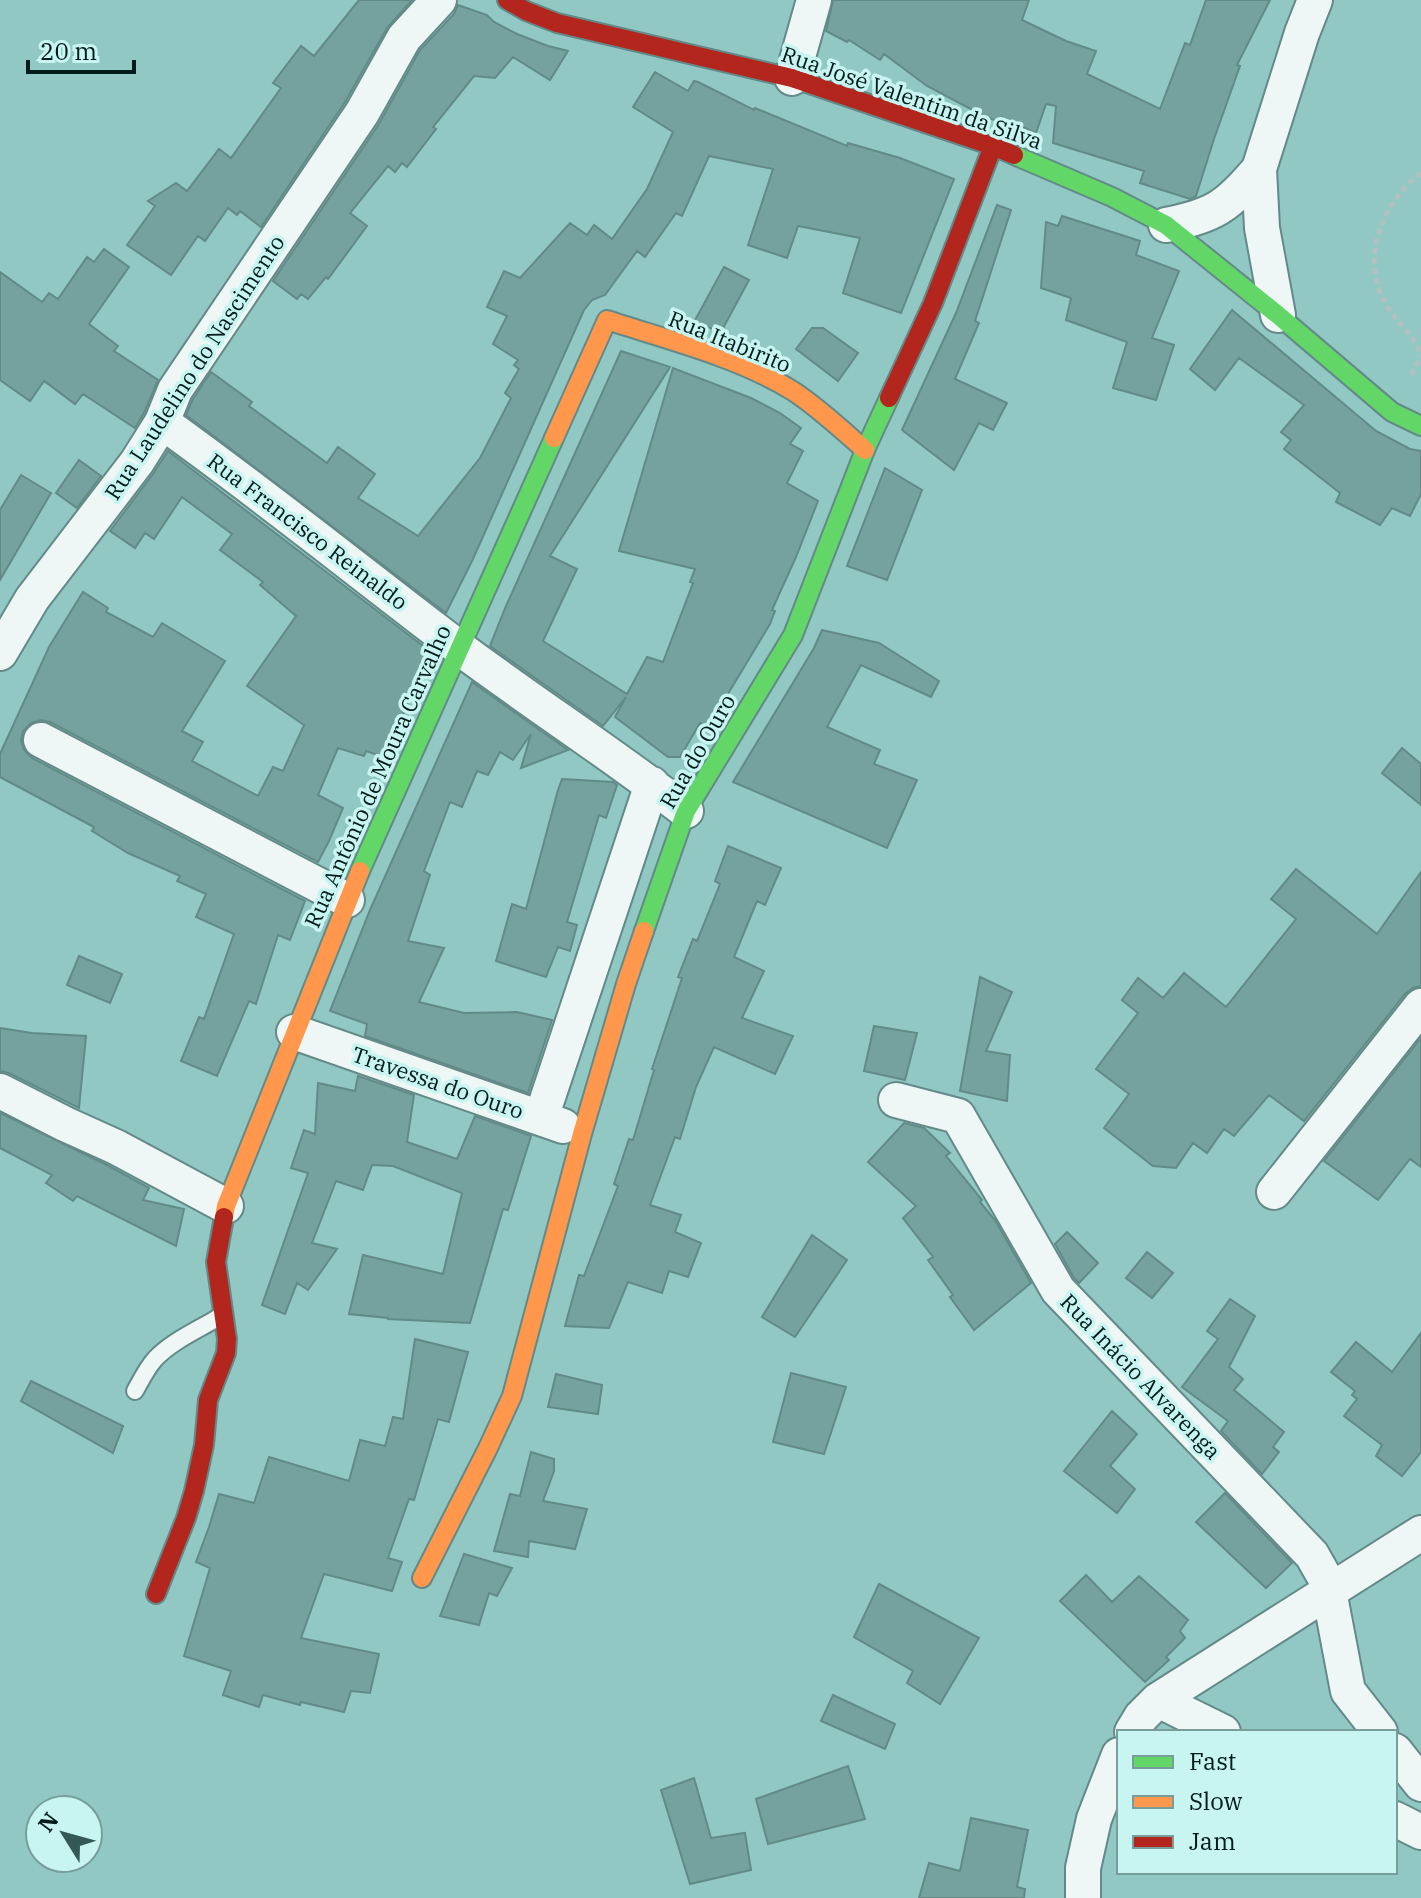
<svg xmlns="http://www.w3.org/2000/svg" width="1421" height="1898" viewBox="0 0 1421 1898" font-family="'IBM Plex Serif',serif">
<rect width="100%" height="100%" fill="#91c8c3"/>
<!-- building -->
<path fill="#75a29e" stroke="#628a87" stroke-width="2" d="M359 0H412L387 28 345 102 261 227 240 211 237 215 228 208 205 241 198 236 171 275 127 245 155 206 148 201 176 183 187 191 219 149 231 158 281 88 273 83 301 46 314 56Z
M833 0H1029L1022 20 1066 41 1096 51 1087 74 1160 109 1185 43 1190 45 1206 0H1270L1237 65 1240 66 1214 139 1196 196 1190 199 1140 183 1144 171 1053 143 1056 106 1046 104 1036 133 1002 117 1000 122 986 117 927 86 884 54 880 60 849 40 847 42 826 31Z
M458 5 487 15 494 22 517 34 548 46 568 51 550 80 513 57 495 78 474 76 433 127 436 129 407 167 402 163 395 172 388 166 350 213 367 226 328 279 326 277 308 299 301 294 297 299 273 281 379 124 420 50 454 14Z
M655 72 688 91 694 81 698 82 754 110 755 108 847 146 848 143 900 158 954 179 901 313 843 293 860 238 798 226 787 258 748 245 773 169 709 156 682 216 676 213 645 257 637 251 605 295 592 300 584 310 473 559 446 613 186 415 193 399 211 372 252 402 249 406 327 463 338 447 375 474 358 498 418 536 480 458 511 398 505 393 519 369 514 365 518 360 493 344 507 316 487 307 504 271 520 278 570 223 587 235 594 225 612 239 647 189 673 132 633 107Z
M997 205 1011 210 975 321 979 323 955 379 1007 403 993 430 979 423 954 470 902 430 956 313Z
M1062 216 1140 241 1136 255 1179 271 1152 338 1174 345 1156 400 1113 388 1127 342 1066 320 1071 298 1041 288 1046 222 1058 226Z
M104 249 129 267 89 324 118 346 114 351 158 380 144 413 135 428 83 394 75 404 44 381 30 401 0 380V272L42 302 49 293 58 299 87 257 94 262Z
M724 267 749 280 721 332 694 322Z
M1232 310 1376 431 1410 449 1421 451V494L1410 516 1392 508 1380 525 1336 502 1340 493 1284 449 1291 440 1281 432 1304 405 1239 358 1215 390 1190 369Z
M812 328H823L858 353 838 381 796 349Z
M621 351 670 367 550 556 577 569 543 641 627 694 647 657 663 662 693 583 690 582 695 569 619 551 673 368 751 398 780 413 801 428 790 444 803 451 787 483 818 501 796 557 772 610 775 611 770 624 708 727 700 723 680 757H668L615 717 626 697 603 726 490 646 506 606Z
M168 451 431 652 384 757 366 751 364 756 338 748 318 795 343 808 329 841 318 862 50 722 41 720 31 723 23 731 21 740 24 750 32 758 305 901 290 940 278 935 256 1004 249 1001 217 1076 181 1061 199 1017 204 1019 234 934 196 917 206 894 177 881 180 876 128 853 92 831 94 827 0 777V754L49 647 83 592 108 608 106 612 153 637 162 623 225 661 182 731 203 742 192 761 258 796 273 767 283 771 304 725 247 686 296 616 260 585 263 582 220 550 232 534 182 497 154 539 145 533 135 548 110 531 153 474Z
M79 460 101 476 77 508 56 493Z
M885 468 922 490 887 580 847 566Z
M21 475 51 493 0 580V510Z
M822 630 879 643 939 681 931 697 861 665 827 727 880 750 874 764 917 780 887 848 733 782 814 648Z
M472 682 568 750 521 768 531 734 513 760 500 752 488 775 477 771 462 807 450 802 424 871 430 875 408 941 444 948 419 1002 464 1013 517 1012 552 1020 528 1093 365 1036 367 1024 330 1011 370 910Z
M1402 748 1421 764V805L1382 773Z
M562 779 613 782 617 785 606 818 599 815 567 922 577 925 570 951 558 947 546 977 496 961 512 904 526 909 558 790Z
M728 846 781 868 765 905 757 901 734 957 764 971 742 1018 793 1036 775 1074 714 1047 696 1087 680 1139 675 1137 650 1205 681 1215 675 1232 701 1243 688 1277 669 1271 662 1293 628 1282 609 1328 565 1326 579 1275 584 1276 618 1186 614 1184 629 1139 633 1140 654 1070 652 1069 682 978 678 977 693 939 697 941 720 884 715 881Z
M1296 869 1377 934 1421 872V986L1413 988 1405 994 1304 1121 1269 1095 1234 1136 1224 1129 1207 1153 1193 1143 1176 1168 1153 1166 1104 1128 1129 1094 1096 1069 1138 1013 1122 1000 1138 978 1163 998 1184 973 1226 1007 1296 919 1271 899Z
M79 956 122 974 110 1003 67 985Z
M980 977 1012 992 986 1051 1010 1055 1007 1101 960 1091Z
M874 1026 917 1033 905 1080 864 1071Z
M0 1028 32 1033 86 1036 79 1108 9 1073 0 1071Z
M1421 1038V1167L1410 1159 1378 1200 1324 1161Z
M358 1076 414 1095 407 1142 457 1159 475 1116 531 1136 508 1210 503 1209 470 1323 388 1319V1318L349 1314 363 1255 443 1274 462 1193 393 1166 372 1165 363 1190 336 1181 312 1243 337 1249 308 1290 297 1283 285 1314 262 1305 308 1173 291 1168 304 1130 315 1134 318 1083 355 1091Z
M0 1113 107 1165 149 1188 143 1200 184 1209 176 1246 77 1196 73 1201 46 1183 52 1175 0 1148Z
M904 1123 924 1128 950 1153 946 1156 982 1200 980 1202 995 1220 1031 1283 974 1330 950 1297 953 1295 928 1260 933 1257 903 1218 916 1206 868 1162Z
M1067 1232 1098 1263 1079 1283 1074 1278 1055 1244Z
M812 1235 847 1260 795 1337 762 1317Z
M1147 1252 1173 1273 1152 1298 1126 1278Z
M1230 1299 1255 1316 1229 1367 1243 1379 1234 1390 1284 1432 1273 1447 1279 1452 1262 1474 1221 1431 1228 1421 1182 1387 1218 1339 1207 1331Z
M1421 1333V1452L1402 1476 1376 1456 1382 1445 1344 1416 1357 1399 1352 1395 1355 1391 1331 1372 1356 1342 1392 1372Z
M415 1339 468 1352 449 1422 438 1419 414 1500 409 1499 388 1558 402 1562 392 1591 324 1574 301 1638 379 1654 370 1693 351 1691 344 1712 301 1702 300 1705 263 1695 259 1707 223 1695 231 1671 184 1656 210 1568 196 1562 209 1527 219 1494 254 1503 269 1457 349 1481 360 1440 385 1446 393 1417 403 1419Z
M791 1373 846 1387 824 1454 773 1442Z
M556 1374 602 1385 598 1414 548 1407Z
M31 1381 123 1426 113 1453 21 1401Z
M1112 1411 1137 1434 1110 1466 1135 1489 1117 1513 1064 1471Z
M531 1452 554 1459V1471L543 1501 587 1509 575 1549 529 1541 528 1557 494 1551 510 1494 520 1496Z
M1225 1493 1292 1563 1266 1588 1196 1522Z
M464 1554 512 1568 497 1596 489 1593 479 1625 440 1616Z
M1086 1575 1112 1602 1139 1576 1188 1620 1180 1631 1185 1638 1166 1657 1169 1660 1145 1682 1060 1601Z
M879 1584 979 1638 940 1704 907 1683 913 1671 854 1637Z
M833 1695 895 1724 885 1749 821 1721Z
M848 1766 865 1819 768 1844 756 1799Z
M694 1778 711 1838 745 1833 751 1870 690 1884 661 1790Z
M971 1818 1028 1830 1017 1887 1025 1889 1024 1898H919L929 1863 960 1871Z"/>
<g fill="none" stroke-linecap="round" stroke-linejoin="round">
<defs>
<path id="lane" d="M135 1391C141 1380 147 1368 155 1359 172 1341 198 1330 219 1317"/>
<path id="street" d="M792 78 814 0
M1259 169 1302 33 1315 0
M1166 225C1214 216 1228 206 1259 169L1262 228 1278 315
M162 422C263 494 359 572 458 647 533 703 612 754 686 811
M0 653 32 599 137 462 162 422 175 390 362 113 404 38 439 0
M41 740 347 900
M294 1032 563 1126
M0 1091 65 1124 116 1147 226 1206
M896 1100 958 1116 1058 1290 1312 1555 1325 1578 1329 1591 1348 1691 1380 1732
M541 1118 652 784
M1274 1192 1421 1006
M1158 1700 1223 1732
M1132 1732 1141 1717 1158 1700 1421 1533
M1395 1751 1421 1784
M1395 1819 1421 1832
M1083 1898V1868L1094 1819 1119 1755"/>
<path id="fast" d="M1014 155 1112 197 1166 225 1278 315 1392 412 1421 426
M360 871 554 438
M644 931 686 811 793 635 865 450 889 398"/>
<path id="slow" d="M554 438 607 320C668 340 738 357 793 391 819 408 842 430 865 450
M224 1217 226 1206 360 871
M422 1578 488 1448 512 1396 582 1134 626 984 644 931"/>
<path id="jam" d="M507 0 526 11 557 23 792 78 993 146 1014 155
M889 398 933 303 993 146
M156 1594 186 1518 194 1491 204 1445 208 1400 226 1353 227 1339 216 1262 224 1217"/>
</defs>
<!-- lane casing -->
<use href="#lane" stroke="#638a88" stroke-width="20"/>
<!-- street casing -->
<use href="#street" stroke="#638a88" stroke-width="38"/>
<!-- fast casing -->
<use href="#fast" stroke="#638a88" stroke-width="22"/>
<!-- slow casing -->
<use href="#slow" stroke="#638a88" stroke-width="22"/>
<!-- jam casing -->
<use href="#jam" stroke="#638a88" stroke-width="22"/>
<!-- path -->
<path stroke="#b1c0c0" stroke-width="5" stroke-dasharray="6 4" stroke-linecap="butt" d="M1421 173C1380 205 1358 263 1389 309 1400 325 1414 336 1421 354
M1411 375 1421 356"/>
<!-- lane -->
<use href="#lane" stroke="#eef7f6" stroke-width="16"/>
<!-- street -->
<use href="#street" stroke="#eef7f6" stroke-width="34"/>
<!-- fast -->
<use href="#fast" stroke="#63d668" stroke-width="18"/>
<!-- slow -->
<use href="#slow" stroke="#ff974d" stroke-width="18"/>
<!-- jam -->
<use href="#jam" stroke="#b3261e" stroke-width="18"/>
</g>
<g text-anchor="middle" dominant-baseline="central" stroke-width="7" stroke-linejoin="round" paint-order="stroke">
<!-- street labels -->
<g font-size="22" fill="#001b1a" stroke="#c8f5f1">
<text transform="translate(912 97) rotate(19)">Rua José Valentim da Silva</text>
<text transform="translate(730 341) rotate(22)">Rua Itabirito</text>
<text transform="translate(194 367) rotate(-57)">Rua Laudelino do Nascimento</text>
<text transform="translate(308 531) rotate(37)">Rua Francisco Reinaldo</text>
<text transform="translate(697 751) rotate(-60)">Rua do Ouro</text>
<text transform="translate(377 776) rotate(-66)">Rua Antônio de Moura Carvalho</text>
<text transform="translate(438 1082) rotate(19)">Travessa do Ouro</text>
<text transform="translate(1141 1376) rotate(46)">Rua Inácio Alvarenga</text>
</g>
</g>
<!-- legend -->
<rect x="1117" y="1730" width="280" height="144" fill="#c8f5f1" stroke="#789e9b" stroke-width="2"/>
<rect x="1133" y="1756" width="40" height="12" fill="#63d668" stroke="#789e9b" stroke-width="2"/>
<text x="1189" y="1770" font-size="24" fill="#001b1a">Fast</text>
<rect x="1133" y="1796" width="40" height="12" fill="#ff974d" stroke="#789e9b" stroke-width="2"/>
<text x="1189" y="1810" font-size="24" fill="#001b1a">Slow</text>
<rect x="1133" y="1836" width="40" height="12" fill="#b3261e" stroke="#789e9b" stroke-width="2"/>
<text x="1189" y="1850" font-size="24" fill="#001b1a">Jam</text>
<!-- north arrow -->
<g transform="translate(64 1834) rotate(307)"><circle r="38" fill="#c8f5f1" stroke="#789e9b" stroke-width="2"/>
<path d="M0-6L14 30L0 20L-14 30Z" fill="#335855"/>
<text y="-12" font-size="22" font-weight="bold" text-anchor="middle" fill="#001b1a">N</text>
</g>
<!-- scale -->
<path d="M28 60v12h106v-12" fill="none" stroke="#001b1a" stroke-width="4"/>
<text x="40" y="60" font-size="24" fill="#001b1a" stroke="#c8f5f1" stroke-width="6" paint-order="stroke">20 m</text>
</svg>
